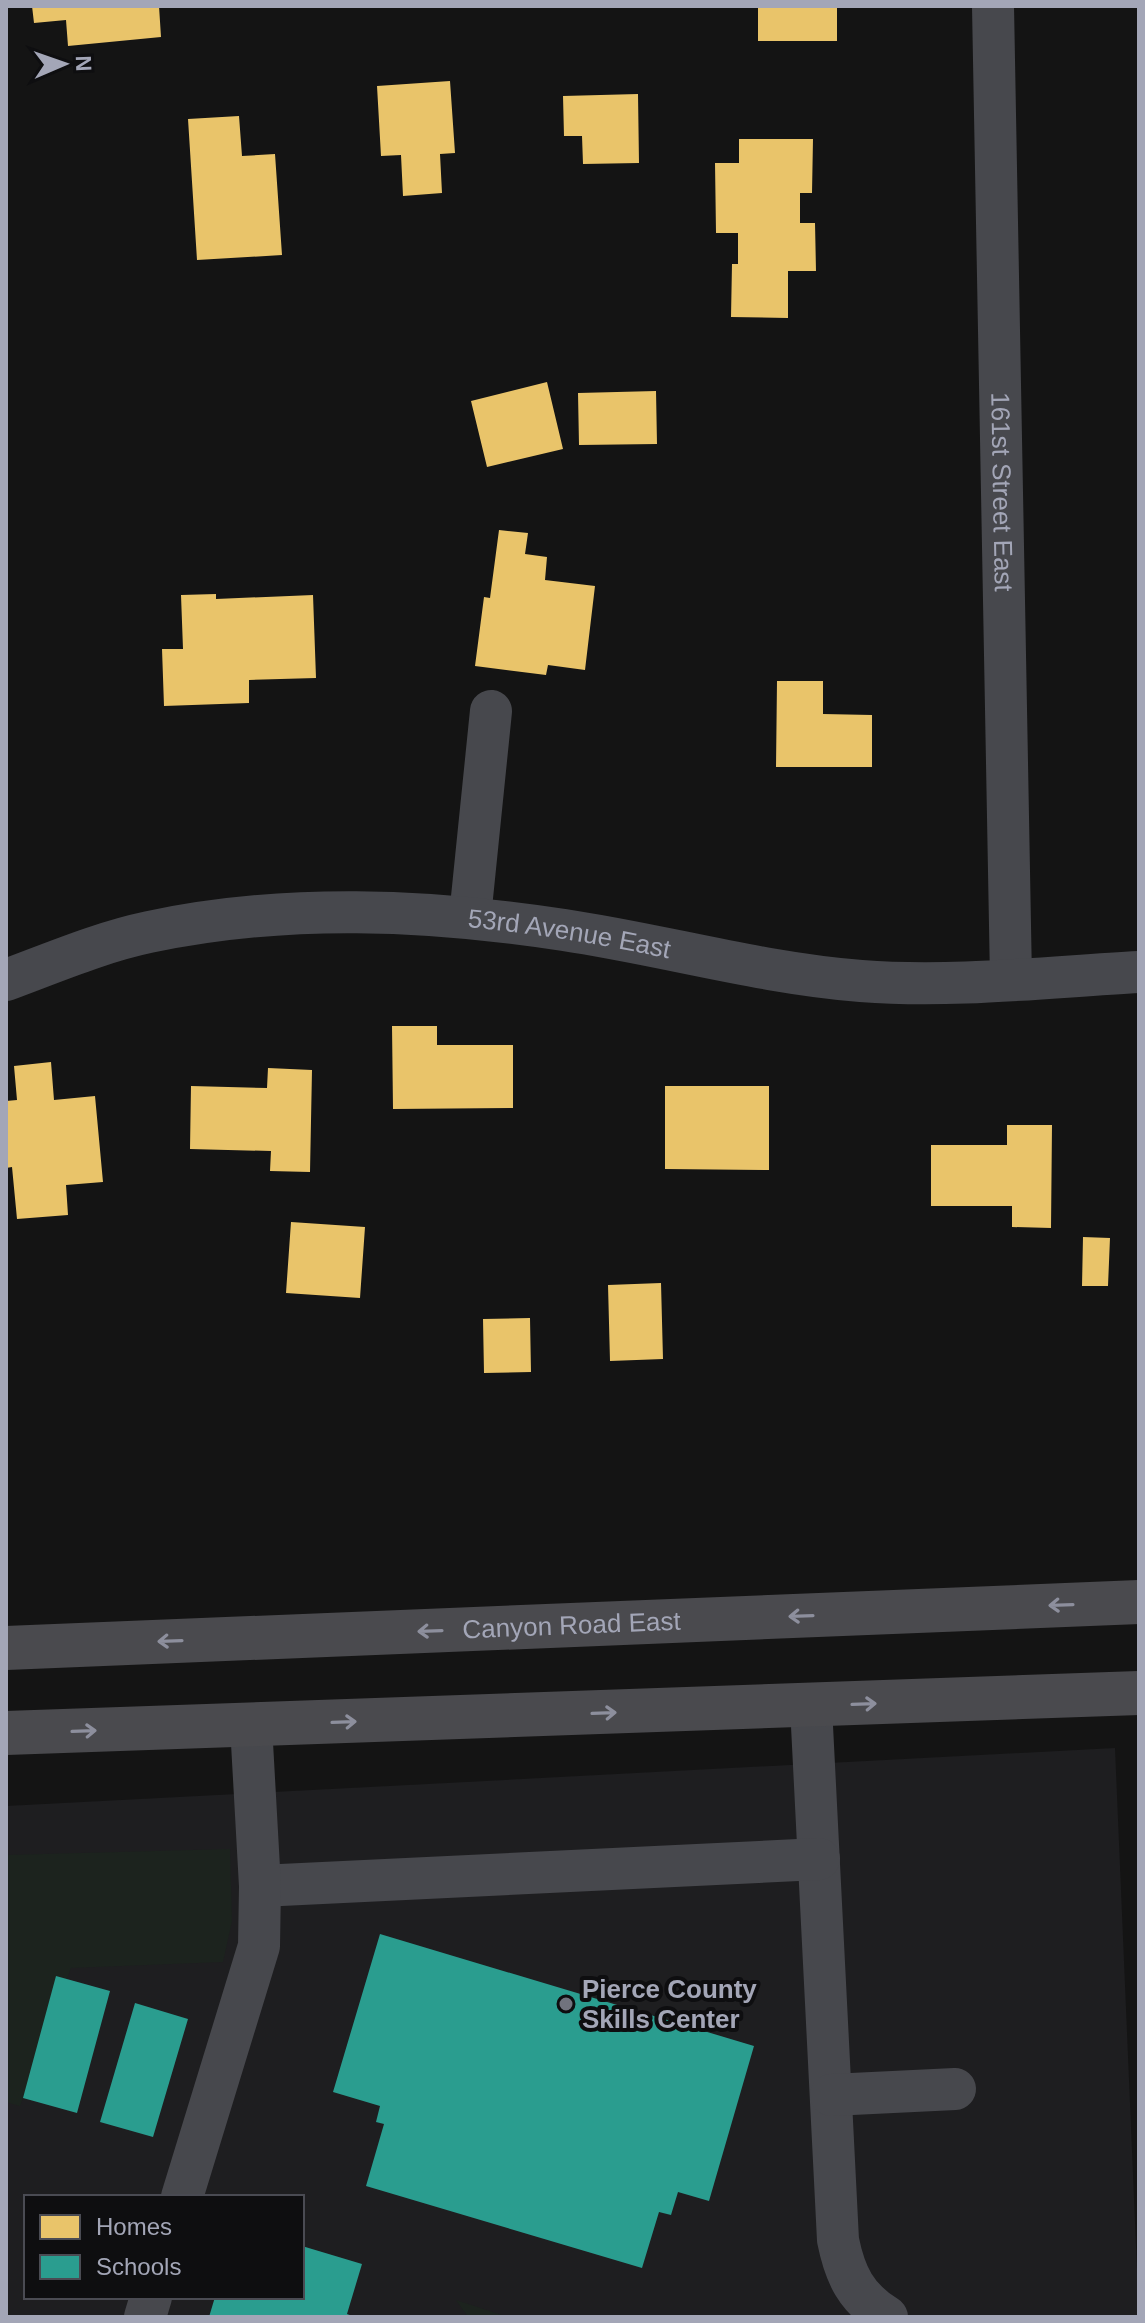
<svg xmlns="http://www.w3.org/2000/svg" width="1145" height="2323" viewBox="0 0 1145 2323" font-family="Helvetica,sans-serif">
<rect width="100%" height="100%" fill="#141414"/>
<!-- built -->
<path fill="#1e1e20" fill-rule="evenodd" d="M1115 1748 1139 2317H6V1806ZM26 2197H302V2297H26Z"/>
<!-- green -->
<path fill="#1c231e" d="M230 1849 232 1921 223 1962 71 1968 20 2106 6 2102V1855Z
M456 2300 508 2317H468Z"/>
<!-- homes -->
<path fill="#e9c46a" d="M32 6H159L161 37 68 46 66 20 34 23Z
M758 6H837V41H758Z
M450 81 455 153 440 154 442 193 403 196 401 155 381 156 377 86Z
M638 94 639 163 583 164 582 136H564L563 96Z
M239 116 242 156 275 154 282 255 197 260 188 119Z
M739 139H813L812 193H800V223H815L816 271H788V318L731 317 732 264H738V233H716L715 163H739Z
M547 382 563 449 487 467 471 401Z
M656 391 657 444 579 445 578 393Z
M499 530 528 533 525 554 547 557 545 580 595 586 585 670 548 665 546 675 475 666 484 597 490 598Z
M216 594V599L313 595 316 678 249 680V703L164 706 162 649H183L181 595Z
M777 681H823V714L872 715V767H776Z
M392 1026H437V1045H513V1108L393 1109Z
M51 1062 54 1100 95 1096 103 1182 66 1185 68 1215 17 1219 12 1167 6 1168V1101L17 1100 14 1066Z
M268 1068 312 1070 310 1172 270 1171 271 1151 190 1149 191 1086 267 1088Z
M665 1086H769V1170L665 1169Z
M1007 1125H1052L1051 1228 1012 1227V1206H931V1145H1007Z
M291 1222 365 1227 360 1298 286 1293Z
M1083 1237 1110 1238 1108 1286H1082Z
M661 1283 663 1359 610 1361 608 1285Z
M530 1318 531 1372 484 1373 483 1319Z"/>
<!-- schools -->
<path fill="#2a9d8f" d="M380 1934 754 2046 709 2201 678 2192 671 2215 659 2212 642 2268 366 2186 384 2124 376 2122 380 2106 333 2092Z
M56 1976 110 1991 77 2113 23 2098Z
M135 2003 188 2019 153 2137 100 2122Z
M302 2246 362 2264 347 2314 355 2317H209L215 2297H302Z"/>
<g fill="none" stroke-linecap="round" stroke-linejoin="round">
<!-- minor -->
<g stroke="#47484d" stroke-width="42">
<path id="s1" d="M993 6 1011 979"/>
<path d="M470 917 491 711"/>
<path id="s2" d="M6 980C52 963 101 942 149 932 286 903 427 909 564 930 664 945 760 973 861 981 953 988 1047 977 1139 972"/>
<path d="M811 1706 838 2240C845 2275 856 2298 887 2317"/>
<path d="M260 1886 819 1859"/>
<path d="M831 2095 955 2089"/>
<path d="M182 2197 259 1946 260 1886 251 1725"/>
<path d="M145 2317 151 2297"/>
</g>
<!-- major -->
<g stroke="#4a4a4e" stroke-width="44">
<path id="s3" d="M6 1648 1139 1602"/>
<path d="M6 1733 1139 1693"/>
</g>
</g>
<!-- one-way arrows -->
<defs><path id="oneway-shaft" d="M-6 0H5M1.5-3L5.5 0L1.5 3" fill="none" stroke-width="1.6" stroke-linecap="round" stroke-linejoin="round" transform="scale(2)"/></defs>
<g stroke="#8d8f9d">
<use href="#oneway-shaft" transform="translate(1061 1605) rotate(178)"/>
<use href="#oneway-shaft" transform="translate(801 1616) rotate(178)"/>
<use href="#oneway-shaft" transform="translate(430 1631) rotate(178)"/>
<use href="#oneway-shaft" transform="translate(170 1641) rotate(178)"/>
<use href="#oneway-shaft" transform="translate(864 1704) rotate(-2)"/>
<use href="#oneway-shaft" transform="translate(604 1713) rotate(-2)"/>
<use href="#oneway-shaft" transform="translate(344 1722) rotate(-2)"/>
<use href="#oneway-shaft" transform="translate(84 1731) rotate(-2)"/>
</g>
<!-- markers -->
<circle fill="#71737e" stroke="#0e0e10" stroke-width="3" cx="566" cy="2004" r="8"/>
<g text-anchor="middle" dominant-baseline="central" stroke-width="8" stroke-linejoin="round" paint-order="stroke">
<!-- street labels -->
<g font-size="26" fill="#a3a6b7" stroke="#0e0e10">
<text stroke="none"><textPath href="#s1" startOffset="486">161st Street East</textPath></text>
<text stroke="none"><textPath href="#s2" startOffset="574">53rd Avenue East</textPath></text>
<text stroke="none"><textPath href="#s3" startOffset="566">Canyon Road East</textPath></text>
</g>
<!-- poi labels -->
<g font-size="26" font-weight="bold" fill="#a3a6b7" stroke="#0e0e10" text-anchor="start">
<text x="582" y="1989">Pierce County<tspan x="582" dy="30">Skills Center</tspan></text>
</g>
</g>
<!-- border -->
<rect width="1145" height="2323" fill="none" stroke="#a3a6b7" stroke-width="16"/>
<!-- legend -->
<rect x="24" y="2195" width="280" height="104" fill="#0e0e10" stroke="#4a4b53" stroke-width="2"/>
<rect x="40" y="2215" width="40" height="24" fill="#e9c46a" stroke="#4a4b53" stroke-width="2"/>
<text x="96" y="2235" font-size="24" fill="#a3a6b7">Homes</text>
<rect x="40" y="2255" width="40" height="24" fill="#2a9d8f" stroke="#4a4b53" stroke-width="2"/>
<text x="96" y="2275" font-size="24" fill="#a3a6b7">Schools</text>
<!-- north arrow -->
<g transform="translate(64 64) rotate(88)" stroke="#0e0e10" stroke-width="6" paint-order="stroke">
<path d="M0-6L14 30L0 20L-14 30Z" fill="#a3a6b7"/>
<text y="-12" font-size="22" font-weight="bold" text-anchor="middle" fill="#a3a6b7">N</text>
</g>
</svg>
